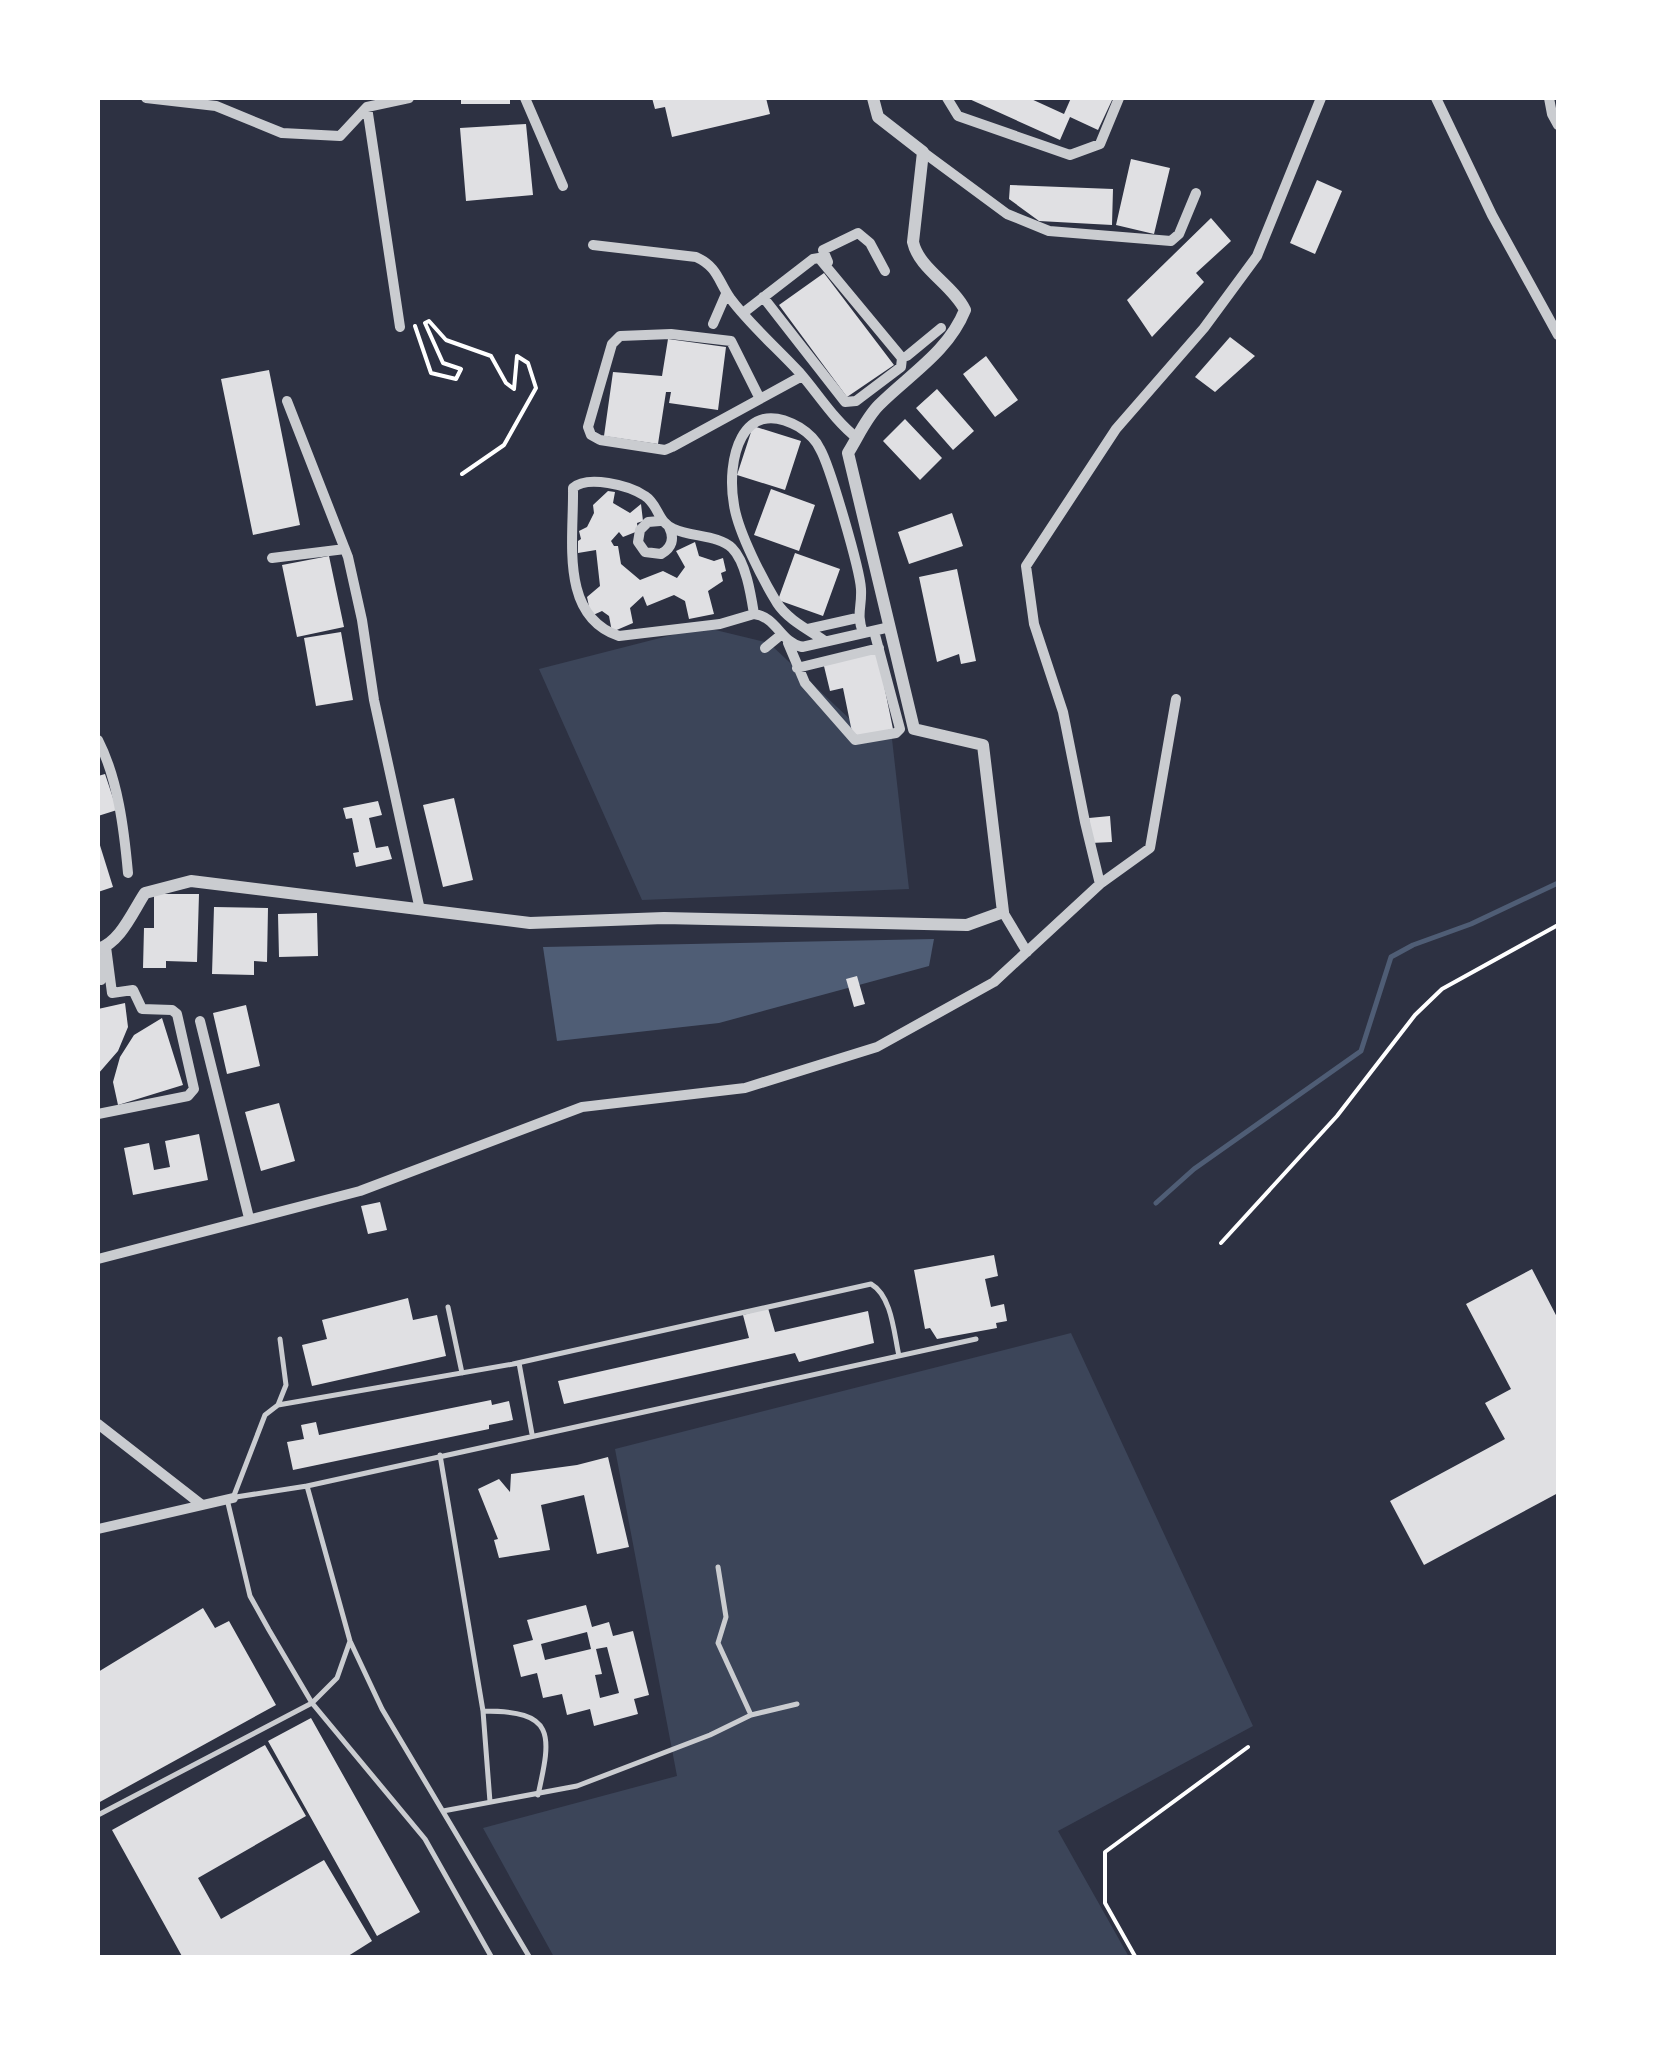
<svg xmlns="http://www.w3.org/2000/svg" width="1656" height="2055" viewBox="0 0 1656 2055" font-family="'PT Sans Narrow',sans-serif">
<rect width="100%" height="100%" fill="#2d3142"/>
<!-- green -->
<path fill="#3c4559" d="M703 627 769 643 872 740 892 739 909 889 642 900 539 669Z
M1071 1333 1253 1726 1058 1831 1129 1957H554L483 1828 677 1776 615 1449Z"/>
<!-- water -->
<path fill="#4f5d75" d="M934 939 929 966 719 1023 557 1041 543 947Z"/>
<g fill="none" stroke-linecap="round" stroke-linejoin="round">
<!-- stream -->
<path stroke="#4f5d75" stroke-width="5" d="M1156 1203 1194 1169 1361 1051 1391 957 1413 945 1471 924 1558 883"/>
</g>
<!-- building -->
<path fill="#e0e0e3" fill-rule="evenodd" d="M461 98H510V104H461Z
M652 98H766L770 114 672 137 665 107 655 109Z
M967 98H1029L1064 114 1071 98H1113L1098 130 1070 117 1060 140Z
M526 124 533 195 466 201 460 128Z
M1131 159 1170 168 1154 234 1116 225Z
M1317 180 1342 191 1315 254 1290 243Z
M1010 185 1113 189 1112 225 1039 221 1009 199Z
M1211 218 1231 241 1196 273 1204 282 1152 337 1127 300Z
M824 273 894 365 847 397 779 305Z
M1230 337 1255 356 1215 392 1195 377Z
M668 339 726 347 718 410 669 403 671 392H666L658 444 604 436 613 372 662 376Z
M986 356 1018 400 995 417 963 374Z
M269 370 300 525 253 535 221 379Z
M937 389 974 431 953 450 916 408Z
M905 419 942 458 920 480 883 441Z
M753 426 801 441 785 490 737 475Z
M771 489 815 505 799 551 754 535Z
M608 491 615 492 613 503 630 513 641 504 643 521 637 523 638 531 623 537 619 532 611 541 614 546H618L621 564 640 580 663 571 677 578 685 567 676 551 695 542 699 556 714 561 723 558 726 571 721 573 723 581 708 591 714 614 689 619 685 601 674 595 647 606 643 596 630 608 633 623 612 632 609 616 602 611 591 616 587 597 600 586 596 550 578 553V541L581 539 579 531 587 527 594 513 593 505Z
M952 513 963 546 909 564 898 532Z
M795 553 840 569 823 616 778 600Z
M329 556 344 627 297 637 282 565Z
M957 569 976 661 961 664 959 654 937 662 919 577Z
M341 632 353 700 316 706 304 638Z
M877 651 893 729 853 737 843 688 830 691 823 662Z
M105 774 117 810 98 816V776Z
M454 798 473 880 443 887 423 805Z
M378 801 382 815 369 818 376 848 388 846 392 859 356 867 353 853 359 852 352 818 346 819 343 808Z
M1110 816 1112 842 1091 843 1089 818Z
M98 839 113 887 98 892Z
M154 894H199L197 962 166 961V968H143L144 928H154Z
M214 907 268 908 267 962 254 961V975L212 974Z
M317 913 318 956 279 957 278 914Z
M857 976 865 1004 854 1007 846 979Z
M125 1003 128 1027 118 1051 98 1074V1009Z
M246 1005 260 1066 227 1074 213 1013Z
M162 1018 183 1085 118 1105 113 1082 120 1057 134 1035Z
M279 1103 295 1161 261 1171 245 1112Z
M199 1134 208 1180 133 1195 124 1148 149 1143 154 1170 170 1167 165 1141Z
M380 1202 387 1230 368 1234 361 1206Z
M994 1255 998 1276 985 1279 991 1307 1004 1304 1007 1321 996 1323 997 1328 937 1339 930 1328 925 1329 914 1270Z
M1532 1269 1558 1319V1493L1424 1565 1390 1501 1505 1439 1485 1403 1511 1389 1466 1304Z
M408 1298 413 1320 437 1315 446 1356 312 1386 302 1345 327 1339 322 1320Z
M768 1308 775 1332 868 1311 874 1343 799 1362 795 1353 564 1404 558 1381 749 1338 743 1315Z
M491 1400 492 1405 509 1401 513 1420 489 1425V1429L293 1470 287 1442 304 1439 301 1425 316 1422 319 1435Z
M608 1457 629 1547 597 1554 584 1495 541 1505 550 1550 499 1558 494 1540 498 1539 478 1489 499 1479 510 1492 511 1474 577 1465Z
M586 1605 592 1627 609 1622 613 1636 633 1631 649 1695 634 1699 638 1714 594 1726 590 1709 567 1715 562 1694 543 1698 537 1673 521 1677 513 1645 533 1640 527 1620ZM587 1632 591 1649 545 1660 541 1644ZM607 1647 619 1693 600 1698 595 1675 602 1674 596 1649Z
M203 1608 215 1628 229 1621 276 1705 98 1803V1672Z
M311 1718 420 1912 377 1936 268 1741Z
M265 1745 306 1816 198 1878 221 1919 324 1860 372 1941 345 1958H183L112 1830Z"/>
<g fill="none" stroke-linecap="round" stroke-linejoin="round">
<!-- path -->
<path stroke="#fff" stroke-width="4" d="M415 326 431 373 456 379 461 369 443 363 425 323 429 321 446 340 491 356 506 383 514 389 517 356 528 363 536 388 504 445 462 474
M1221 1243 1337 1116 1415 1015 1442 989 1558 925
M1136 1958 1105 1903V1852L1248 1747"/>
<!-- service -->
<path stroke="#caccd0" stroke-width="5" d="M448 1307 462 1373
M513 1364 871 1284C892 1296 894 1334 899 1356
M278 1405 286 1385 280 1339
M440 1455 483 1711 490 1802
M307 1486 350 1641 382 1709 530 1958
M236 1497 307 1486 976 1339
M233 1498 265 1415 278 1405 519 1363 532 1434
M227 1499 250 1596 269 1630 312 1703 425 1839 492 1958
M718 1567 726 1617 718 1643 751 1715
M483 1711C555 1711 552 1733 538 1795
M443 1811 577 1786 710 1735 751 1715 797 1704
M98 1815 312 1703 337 1678 350 1641"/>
<!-- minor -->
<path stroke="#caccd0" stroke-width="10" d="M146 98 216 106 282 133 340 136 367 107 409 98
M525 98 563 186
M947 98 958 116 1070 155 1100 144 1119 98
M1436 98 1492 215 1558 335
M1549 98 1552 114 1558 125
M367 107 400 327
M923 152 1007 214 1049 231 1171 241 1179 234 1196 193
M593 245 696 257C718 267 718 281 730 298 750 325 777 348 800 373 819 395 834 420 857 438
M828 262 823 250 858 233 870 243 885 271
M743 313 813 259 819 258 902 358 901 367 856 401 845 402 763 297
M713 324 726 294
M907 356 941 328
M760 399 731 341 671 334 620 336 612 344 588 427 591 435 600 440 665 450 672 447 802 376
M287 401 348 557 362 620 374 700 420 910
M660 521 648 522 640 530 638 542 645 552 661 554C672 548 675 539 669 527
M272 558 345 549
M754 614 720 624 619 636C559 616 574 539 573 488 587 475 629 485 645 496 659 505 657 522 674 529 691 537 719 535 732 548 746 562 751 595 754 614 777 617 780 642 802 647L890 627
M808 629 857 618
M825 641C809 630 788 620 777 603 763 580 738 532 734 505 726 461 741 394 799 427 807 432 816 440 820 449 830 466 860 570 861 589 862 608 856 613 863 633
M788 643 805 683 855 740 896 733 900 729 874 631
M765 648 782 634
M797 668 879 648
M98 740C118 779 124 829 128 873
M1100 884 1085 822 1063 712 1034 624 1026 566 1116 429 1204 328 1257 256 1321 98
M1003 912 1027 952
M98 951 101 980
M200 1021 249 1218
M98 1114 188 1096 194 1089 177 1014 172 1010 142 1009 133 990 112 993 106 947
M98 1259 360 1191 582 1107 745 1088 877 1047 994 982 1100 884 1150 848 1176 699
M98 1424 202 1505
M98 1529 233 1498"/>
<!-- tertiary -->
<path stroke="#caccd0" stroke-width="12" d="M98 949C120 943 133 911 145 893L191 881 530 923 664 918 967 925 1003 912 983 745 914 729 848 453C858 437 866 418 879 405 910 374 948 352 965 310 952 284 919 269 913 242L923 152 878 117 873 98"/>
</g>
<!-- border -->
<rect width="1656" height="2055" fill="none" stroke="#ffffff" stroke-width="200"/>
</svg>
